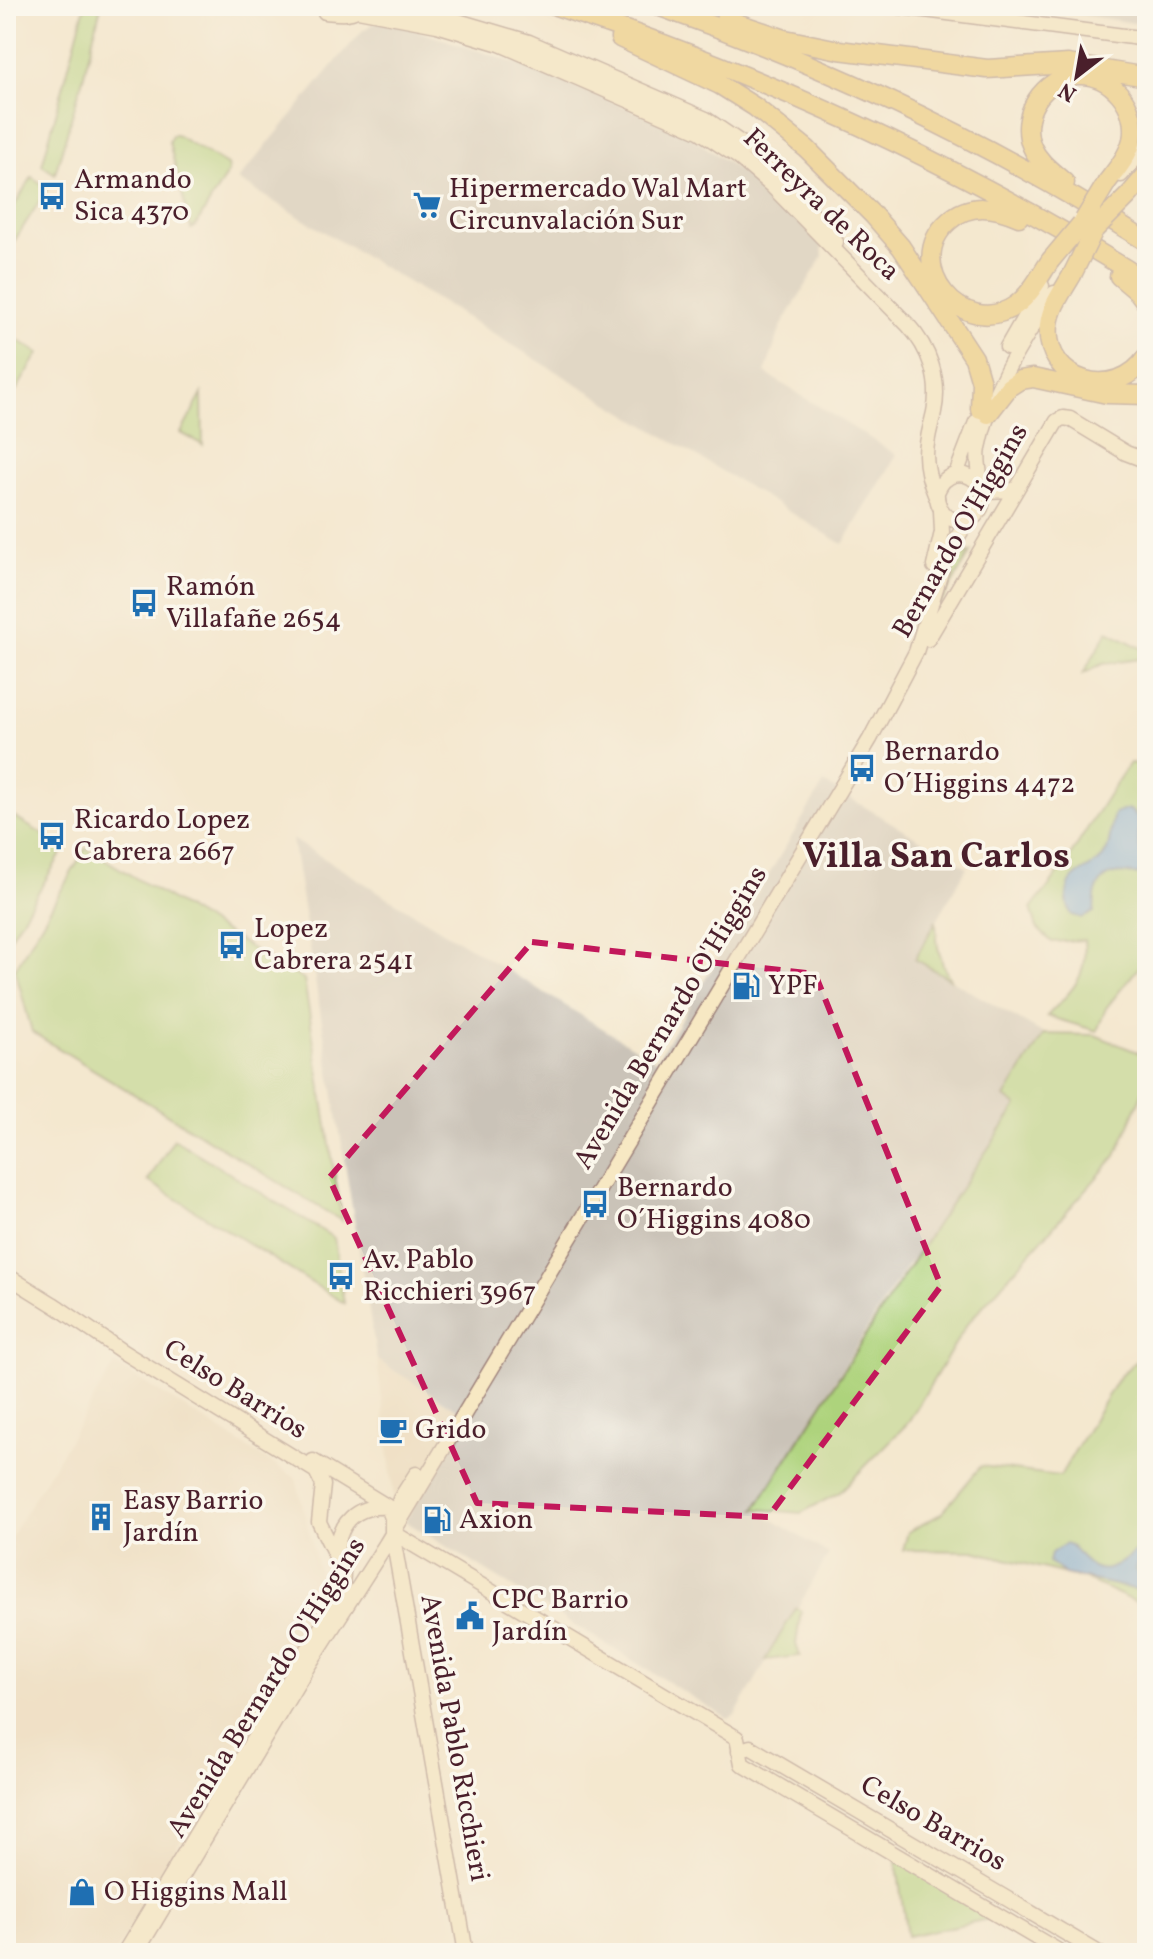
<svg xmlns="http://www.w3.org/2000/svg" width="1153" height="1959" viewBox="0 0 1153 1959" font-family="Vollkorn,serif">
<rect width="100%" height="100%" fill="#fbf7ec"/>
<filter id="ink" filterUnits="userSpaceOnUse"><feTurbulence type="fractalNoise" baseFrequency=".0125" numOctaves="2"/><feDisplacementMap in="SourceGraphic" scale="16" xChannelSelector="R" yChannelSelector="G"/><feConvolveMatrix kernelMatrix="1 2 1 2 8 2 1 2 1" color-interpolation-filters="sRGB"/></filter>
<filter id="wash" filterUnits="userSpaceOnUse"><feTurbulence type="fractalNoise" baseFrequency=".006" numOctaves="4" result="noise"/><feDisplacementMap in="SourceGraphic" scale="32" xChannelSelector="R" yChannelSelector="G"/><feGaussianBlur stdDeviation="1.8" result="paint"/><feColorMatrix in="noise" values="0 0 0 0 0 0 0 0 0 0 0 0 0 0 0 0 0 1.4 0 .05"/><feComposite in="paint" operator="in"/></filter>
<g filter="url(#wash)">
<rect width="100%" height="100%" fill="#f4e8cf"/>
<!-- built -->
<path fill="#ead8ba" d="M377 1360 468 1416 396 1514Z
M115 1364 296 1478 324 1593 115 1953H6V1544Z"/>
<!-- industrial -->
<path fill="#cac3b8" d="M1027 6H1147V25Z
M382 19 521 65 680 129 768 191 822 243 823 256 781 327 765 373 897 455 843 544 238 180 345 51 363 30Z
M824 783 967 867 915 959 1044 1034 1005 1097 1017 1106 949 1220 907 1265 755 1509 829 1554 735 1715 728 1719 405 1521 468 1416 377 1360 292 839 656 1061Z"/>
<!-- green -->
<path fill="#add37c" stroke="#7c7954" stroke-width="2" d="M85 6H101L83 78 55 174 42 165Z
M172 135H176L227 165 228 172 195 227 191 229 169 142Z
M32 177 48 188 6 254V219Z
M6 333 39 353 6 407Z
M202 394 203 445 181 433Z
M971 552 935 612 950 560Z
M1108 631 1147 651V658L1102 664 1083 674Z
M1130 763 1147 765V957L1106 1008 1097 1031 1047 1016C1072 990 1088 979 1084 940L1052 942 1037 928 1031 908C1071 864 1095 810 1130 763Z
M6 812 65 848 6 945Z
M86 848 304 980 342 1221 32 1032 15 969Z
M936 921C936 943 939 960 950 979L915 959Z
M1044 1034 1095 1035 1147 1056V1082L1116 1156 967 1324 907 1424 839 1493 801 1513 755 1509 934 1228 1017 1106 1005 1097Z
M174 1139 334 1238 344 1303 148 1181Z
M1147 1350V1607L1085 1579 974 1551 903 1550 908 1532 941 1514 981 1466 1060 1476 1118 1378Z
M796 1608 801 1611 796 1644 800 1656 765 1660Z
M896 1859 993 1918 907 1936Z"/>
<!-- water -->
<path fill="#68a1d7" stroke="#596081" stroke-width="2" d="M1128 809C1152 822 1127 842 1147 859V876C1128 873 1104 867 1096 892 1094 899 1095 906 1094 912L1082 918 1072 915C1068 909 1067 904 1067 897 1066 872 1090 872 1103 857 1112 846 1109 827 1114 814Z
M1065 1544C1076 1547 1077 1552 1084 1560 1105 1583 1125 1559 1143 1545H1147V1554L1142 1556 1135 1569 1142 1579 1138 1590 1065 1574 1049 1562 1051 1553Z"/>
</g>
<g filter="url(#ink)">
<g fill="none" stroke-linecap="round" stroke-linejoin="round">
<defs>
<path id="secondary" d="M321 6 325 12C338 13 352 16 362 6
M407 6 529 42 706 119 756 153 787 182 836 242
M894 6 1147 39
M358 10 437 25 500 44 699 131 738 157 772 186 908 325C929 348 941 380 934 412 931 426 926 440 926 455 926 470 930 483 936 497
M1121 175 1147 146
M1007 347 1042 286
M956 474 976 422
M980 485C965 468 945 472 937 492 935 519 968 534 981 508 987 495 975 467 979 448 990 389 1022 342 1054 293
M983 491 1015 490
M934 566 942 532 941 511
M928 639 1057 421 1063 418 1070 419 1126 453 1147 461
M6 1275 59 1308
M53 1304 123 1352 316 1471 323 1485 319 1522 343 1571 342 1593 124 1953
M313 1461 388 1507
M388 1507 392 1518V1532L466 1953
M395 1516 400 1499 416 1474
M392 1532 737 1738 742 1764 1062 1953
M336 1553C339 1523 356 1505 387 1507
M739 1751 750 1747 1099 1953
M136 1953 308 1666 386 1544 870 739 916 652 946 556 968 520"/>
<path id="highway" d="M556 6C764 75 962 165 1147 282
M658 6C828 66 995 145 1147 242
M725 19 785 39 839 50 987 69 1068 64 1147 77
M620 38 720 85 755 107 807 149 874 216 901 247 974 358 981 382 980 409
M1065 183C1053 172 1039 163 1032 147 1018 116 1043 78 1077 75 1111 73 1139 107 1132 140 1128 156 1117 169 1107 182
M1129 195 1147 174
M1019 217C995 207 970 202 949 221 900 264 963 342 1016 305 1031 294 1040 276 1050 261
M1072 275C1063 291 1051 306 1049 325 1043 383 1117 403 1147 356
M1119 276 1138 292 1147 304
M988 414 1009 387 1020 380 1033 378 1107 394 1147 395"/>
</defs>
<!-- secondary casing -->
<use href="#secondary" stroke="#9f847d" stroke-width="17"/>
<!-- highway casing -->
<use href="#highway" stroke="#9f847d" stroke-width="21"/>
<!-- secondary -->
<use href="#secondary" stroke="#f7e8c3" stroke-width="14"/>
<!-- highway -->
<use href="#highway" stroke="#ecc569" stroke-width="18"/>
<defs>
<path id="highway-bridge" d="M1084 220 1107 182
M1095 229 1129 195
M1050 261 1081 224
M1072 275 1093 232"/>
</defs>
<!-- highway-bridge casing -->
<use href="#highway-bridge" stroke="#9f847d" stroke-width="21" stroke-linecap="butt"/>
<!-- highway-bridge -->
<use href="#highway-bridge" stroke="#ecc569" stroke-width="18"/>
</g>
</g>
<!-- marked area -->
<path d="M0 0H1153V1959H0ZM532 942 815 974 941 1286 768 1517 477 1503 329 1178Z" fill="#f4e8cf" fill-opacity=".55" fill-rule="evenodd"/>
<path fill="none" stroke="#c2185b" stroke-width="6" stroke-dasharray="16 10" stroke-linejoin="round" d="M532 942 815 974 941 1286 768 1517 477 1503 329 1178Z"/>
<!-- icons -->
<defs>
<symbol id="bus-bare" viewBox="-9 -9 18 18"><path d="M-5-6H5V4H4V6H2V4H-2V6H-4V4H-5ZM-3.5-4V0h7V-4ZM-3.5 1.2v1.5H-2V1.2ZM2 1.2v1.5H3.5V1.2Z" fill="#1f6fb2" stroke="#fbf7ec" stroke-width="2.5" paint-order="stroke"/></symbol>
<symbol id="supermarket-bare" viewBox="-9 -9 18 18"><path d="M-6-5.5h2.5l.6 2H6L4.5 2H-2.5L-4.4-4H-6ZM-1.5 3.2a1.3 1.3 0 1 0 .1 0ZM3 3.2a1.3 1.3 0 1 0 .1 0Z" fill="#1f6fb2" stroke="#fbf7ec" stroke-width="2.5" paint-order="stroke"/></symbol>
<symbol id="fuel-bare" viewBox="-9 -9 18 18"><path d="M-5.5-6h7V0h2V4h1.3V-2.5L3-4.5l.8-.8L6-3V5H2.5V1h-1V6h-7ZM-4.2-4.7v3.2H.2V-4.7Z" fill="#1f6fb2" stroke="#fbf7ec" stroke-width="2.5" paint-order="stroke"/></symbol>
<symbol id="cafe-bare" viewBox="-9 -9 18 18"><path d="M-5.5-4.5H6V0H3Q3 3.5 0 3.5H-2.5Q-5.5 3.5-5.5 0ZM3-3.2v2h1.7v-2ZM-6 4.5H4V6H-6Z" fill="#1f6fb2" stroke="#fbf7ec" stroke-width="2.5" paint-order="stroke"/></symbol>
<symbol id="building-bare" viewBox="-9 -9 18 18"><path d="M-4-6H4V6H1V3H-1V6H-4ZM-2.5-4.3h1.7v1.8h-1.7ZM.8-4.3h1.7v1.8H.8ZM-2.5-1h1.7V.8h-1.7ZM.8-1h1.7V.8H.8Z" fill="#1f6fb2" stroke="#fbf7ec" stroke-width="2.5" paint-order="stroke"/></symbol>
<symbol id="civic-bare" viewBox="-9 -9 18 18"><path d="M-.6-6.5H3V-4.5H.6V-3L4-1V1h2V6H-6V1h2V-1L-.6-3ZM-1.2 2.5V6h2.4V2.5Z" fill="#1f6fb2" stroke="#fbf7ec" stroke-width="2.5" paint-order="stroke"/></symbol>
<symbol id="shop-bare" viewBox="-9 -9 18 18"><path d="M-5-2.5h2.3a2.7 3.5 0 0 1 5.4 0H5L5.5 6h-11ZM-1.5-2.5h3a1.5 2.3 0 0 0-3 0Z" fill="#1f6fb2" stroke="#fbf7ec" stroke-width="2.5" paint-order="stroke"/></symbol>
</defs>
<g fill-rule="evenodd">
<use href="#bus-bare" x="32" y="176" width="40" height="40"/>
<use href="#supermarket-bare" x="407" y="185" width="40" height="40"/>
<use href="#bus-bare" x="124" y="583" width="40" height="40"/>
<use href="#bus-bare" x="842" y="748" width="40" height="40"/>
<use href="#bus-bare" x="32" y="816" width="40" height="40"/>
<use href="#bus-bare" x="212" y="925" width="40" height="40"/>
<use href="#fuel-bare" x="726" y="966" width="40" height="40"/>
<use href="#bus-bare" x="575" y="1184" width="40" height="40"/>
<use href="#bus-bare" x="321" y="1256" width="40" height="40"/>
<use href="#cafe-bare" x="373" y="1410" width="40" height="40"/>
<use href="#building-bare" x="81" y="1497" width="40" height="40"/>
<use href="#fuel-bare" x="417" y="1500" width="40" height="40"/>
<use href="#civic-bare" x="450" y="1596" width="40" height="40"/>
<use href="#shop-bare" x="62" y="1872" width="40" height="40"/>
</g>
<g text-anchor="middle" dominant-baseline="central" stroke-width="7" stroke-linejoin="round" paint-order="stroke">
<!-- poi labels -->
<g font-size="28" fill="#4a1f2b" stroke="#fbf7ec" text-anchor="start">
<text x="74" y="180">Armando<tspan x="74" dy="32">Sica 4370</tspan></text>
<text x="449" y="189">Hipermercado Wal Mart<tspan x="449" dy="32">Circunvalación Sur</tspan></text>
<text x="166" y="587">Ramón<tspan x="166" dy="32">Villafañe 2654</tspan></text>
<text x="884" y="752">Bernardo<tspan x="884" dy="32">O´Higgins 4472</tspan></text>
<text x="74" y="820">Ricardo Lopez<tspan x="74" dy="32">Cabrera 2667</tspan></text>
<text x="254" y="929">Lopez<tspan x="254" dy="32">Cabrera 2541</tspan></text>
<text x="768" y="986">YPF</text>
<text x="617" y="1188">Bernardo<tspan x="617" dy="32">O´Higgins 4080</tspan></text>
<text x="363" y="1260">Av. Pablo<tspan x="363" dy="32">Ricchieri 3967</tspan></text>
<text x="415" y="1430">Grido</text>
<text x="123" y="1501">Easy Barrio<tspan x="123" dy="32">Jardín</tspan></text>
<text x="459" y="1520">Axion</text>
<text x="492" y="1600">CPC Barrio<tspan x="492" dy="32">Jardín</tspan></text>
<text x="104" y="1892">O Higgins Mall</text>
</g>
<!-- street labels -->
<g font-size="28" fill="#4a1f2b" stroke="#fbf7ec">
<text transform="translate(821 205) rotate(44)">Ferreyra de Roca</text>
<text transform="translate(961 531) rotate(-60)">Bernardo O'Higgins</text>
<text transform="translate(671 1018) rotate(-59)">Avenida Bernardo O'Higgins</text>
<text transform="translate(235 1390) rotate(32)">Celso Barrios</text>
<text transform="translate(267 1688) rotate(-58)">Avenida Bernardo O'Higgins</text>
<text transform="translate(454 1738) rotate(80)">Avenida Pablo Ricchieri</text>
<text transform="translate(933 1824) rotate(30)">Celso Barrios</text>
</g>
<!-- district labels -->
<g font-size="36" font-weight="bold" fill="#4a1f2b" stroke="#fbf7ec">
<text x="936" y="858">Villa San Carlos</text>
</g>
</g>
<!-- margin -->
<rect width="1153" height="1959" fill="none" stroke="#fbf7ec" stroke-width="32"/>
<!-- north arrow -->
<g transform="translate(1077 76) rotate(211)" stroke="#fbf7ec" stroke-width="6" paint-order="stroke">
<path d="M0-6L14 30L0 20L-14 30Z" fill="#4a1f2b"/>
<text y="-12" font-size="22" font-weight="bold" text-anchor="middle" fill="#4a1f2b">N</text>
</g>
</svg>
